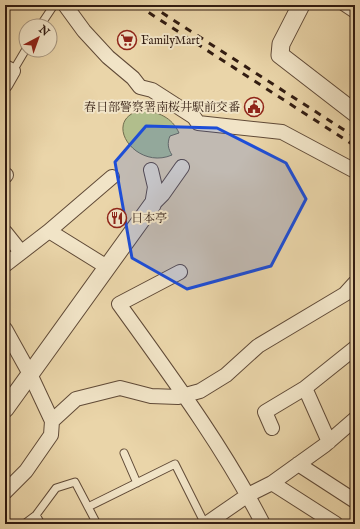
<svg xmlns="http://www.w3.org/2000/svg" width="360" height="529" viewBox="0 0 360 529" font-family="'IM FELL English','Noto Serif JP',serif">
<rect width="100%" height="100%" fill="#ead5a9"/>
<filter id="stains"><feTurbulence type="fractalNoise" baseFrequency=".005" numOctaves="4"/><feColorMatrix values="0 0 0 0 .2 0 0 0 0 .09 0 0 0 0 .02 0 0 0 .5 -.17"/></filter>
<radialGradient id="worn" r=".72"><stop offset=".6" stop-color="#630" stop-opacity="0"/><stop offset="1" stop-color="#630" stop-opacity=".3"/></radialGradient>
<!-- green -->
<path fill="#b1be8c" stroke="#726d4e" d="M142 110C158 112 172 117 179 133L170 136C167 143 168 149 172 155 135 171 100 119 142 110Z"/>
<g fill="none" stroke-linecap="round" stroke-linejoin="round">
<defs>
<path id="service" d="M340 5 355 15
M40 26 54 5
M13 71 26 49
M124 453 137 483
M88 507 175 464 205 524
M36 515 41 524
M24 524 36 515 56 488 75 482 97 524"/>
<path id="minor" d="M65 5 84 31 108 57 133 78 140 87 152 90 194 117 198 123 282 132 355 171
M5 67 13 71 5 85
M151 170 155 187 152 205
M5 176 6 175
M152 205 163 194 182 167
M49 231 107 267
M5 232 21 252
M5 265 49 231 112 177
M180 272 119 304C170 375 223 446 263 524
M5 329 30 374 52 421 51 435 26 471 5 492
M305 388 329 442
M52 421 76 399 120 388 151 396 178 397 200 391 226 375 258 346 345 294 355 283
M272 428 265 412 305 388 355 348
M298 464 355 501
M272 483 336 524
M206 524 248 495 272 483 325 445 355 419"/>
<path id="tertiary" d="M301 5 281 44 280 55 355 113
M5 409 152 205"/>
</defs>
<!-- service casing -->
<use href="#service" stroke="#604a37" stroke-width="9"/>
<!-- minor casing -->
<use href="#minor" stroke="#604a37" stroke-width="16"/>
<!-- tertiary casing -->
<use href="#tertiary" stroke="#604a37" stroke-width="19"/>
<!-- service -->
<use href="#service" stroke="#f1e4c7" stroke-width="7"/>
<!-- minor -->
<use href="#minor" stroke="#f1e4c7" stroke-width="14"/>
<!-- tertiary -->
<use href="#tertiary" stroke="#f1e4c7" stroke-width="17"/>
<!-- rail -->
<path stroke="#321c11" stroke-width="3" stroke-dasharray="7 7" stroke-linecap="butt" d="M137 5 355 146
M150 5 355 137"/>
</g>
<!-- marked area -->
<path fill="#1d4ed8" fill-opacity="0.2" stroke="#1d4ed8" stroke-width="3" stroke-linejoin="round" d="M146 126 217 128 286 163 306 199 271 266 187 289 132 258 115 162Z"/>
<!-- icons -->
<defs>
<symbol id="supermarket-ring" viewBox="-11 -11 22 22"><circle r="9.5" fill="#f1e4c7" stroke="#8f2418" stroke-width="1.5"/><path d="M-6-5.5h2.5l.6 2H6L4.5 2H-2.5L-4.4-4H-6ZM-1.5 3.2a1.3 1.3 0 1 0 .1 0ZM3 3.2a1.3 1.3 0 1 0 .1 0Z" fill="#8f2418"/></symbol>
<symbol id="civic-ring" viewBox="-11 -11 22 22"><circle r="9.5" fill="#f1e4c7" stroke="#8f2418" stroke-width="1.5"/><path d="M-.6-6.5H3V-4.5H.6V-3L4-1V1h2V6H-6V1h2V-1L-.6-3ZM-1.2 2.5V6h2.4V2.5Z" fill="#8f2418"/></symbol>
<symbol id="restaurant-ring" viewBox="-11 -11 22 22"><circle r="9.5" fill="#f1e4c7" stroke="#8f2418" stroke-width="1.5"/><path d="M-5-6h1v4h1v-4h1v4h1v-4h1v5L-1.5 .5V6h-2V.5L-5-1ZM5-6V6H3V1.5H1.5Q1.5-4 5-6Z" fill="#8f2418"/></symbol>
</defs>
<g fill-rule="evenodd">
<use href="#supermarket-ring" x="116" y="29" width="22" height="22"/>
<use href="#civic-ring" x="243" y="96" width="22" height="22"/>
<use href="#restaurant-ring" x="106" y="207" width="22" height="22"/>
</g>
<g text-anchor="middle" dominant-baseline="central" stroke-width="4" stroke-linejoin="round" paint-order="stroke">
<!-- poi labels -->
<g font-size="12" fill="#321c11" stroke="#f1e4c7" text-anchor="start">
<text x="141" y="40">FamilyMart</text>
<text x="240" y="107" text-anchor="end">春日部警察署南桜井駅前交番</text>
<text x="131" y="218">日本亭</text>
</g>
</g>
<!-- margin -->
<rect width="360" height="529" fill="none" stroke="#ead5a9" stroke-width="20"/>
<rect x="6" y="6" width="348" height="517" fill="none" stroke="#321c11" stroke-width="2"/>
<rect x="10" y="10" width="340" height="509" fill="none" stroke="#321c11"/>
<!-- north arrow -->
<g transform="translate(38 38) rotate(41)"><circle r="19" fill="#f1e4c7" stroke="#a5947e"/>
<path d="M0-3L7 15L0 10L-7 15Z" fill="#8f2418"/>
<text y="-6" font-size="11" font-weight="bold" text-anchor="middle" fill="#321c11">N</text>
</g>
<rect width="100%" height="100%" filter="url(#stains)"/>
<rect width="100%" height="100%" fill="url(#worn)"/>
</svg>
